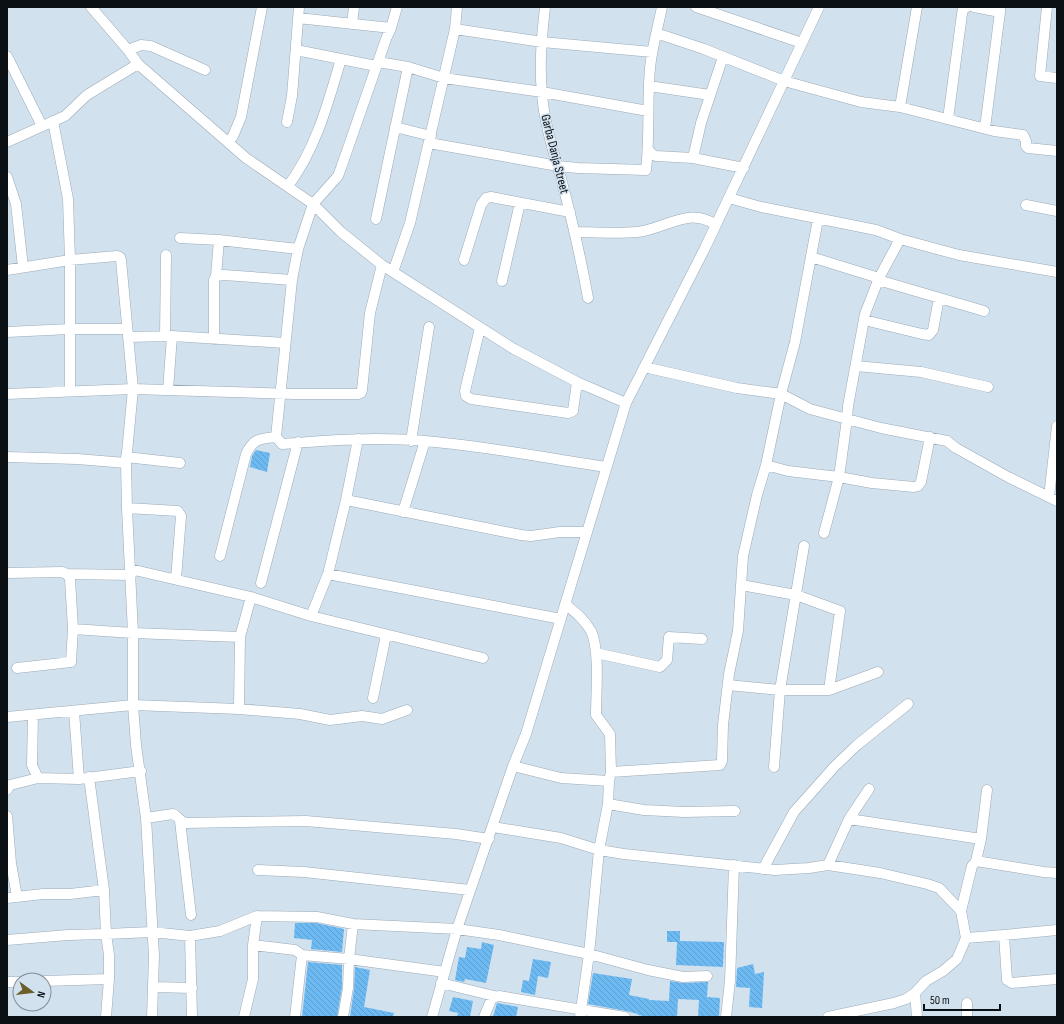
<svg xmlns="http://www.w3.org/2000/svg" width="1064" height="1024" viewBox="0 0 1064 1024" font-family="'Sofia Sans Condensed',sans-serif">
<defs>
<pattern id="building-back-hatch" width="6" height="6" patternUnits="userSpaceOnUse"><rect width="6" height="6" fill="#6db9f2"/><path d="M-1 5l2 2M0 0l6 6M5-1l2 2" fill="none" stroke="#5d9ecf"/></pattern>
</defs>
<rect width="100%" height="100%" fill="#d1e1ee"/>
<!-- building -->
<path fill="url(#building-back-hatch)" d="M256 450 270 453 267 472 250 467 252 456Z
M295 923H316L344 929 342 952 311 949 312 940 294 938Z
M667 931H680V941L724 942 723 967 676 965 677 942H667Z
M482 942 494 945 486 983 465 979 464 982 455 980 459 957 465 958 467 947 481 949Z
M533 959 551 962 548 978 538 976 535 995 521 992 523 980 529 981Z
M308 962 342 965V987L337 1017H302Z
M753 964 755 974 764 972 762 1008 749 1007 750 988 736 987 737 968Z
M355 967 370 970 364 1007 394 1013 393 1017H350L354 989Z
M593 973 632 979 629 995 649 999V1000L669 1001 670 981 683 983 708 982 707 997 720 998 719 1017H698L699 1000 678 999 677 1017H648L638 1015V1014L626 1011 588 1004Z
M453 997 473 1001 470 1017H457L458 1013 449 1011Z
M497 1003 518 1007 516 1017H493Z"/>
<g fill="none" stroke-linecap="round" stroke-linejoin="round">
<defs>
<path id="street" d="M91 7 128 50 138 64 246 158 313 204 341 232 382 265 514 349 577 382 626 403
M397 7 391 28 386 39 341 168 338 176 313 204 298 249 292 280 276 437 282 444C330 440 377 437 425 441 486 446 546 458 606 467
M545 7C542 35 539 64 542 93 544 123 554 153 562 182 572 220 581 259 588 298
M696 7 802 43
M974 7 1000 12V7
M1047 7 1040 76 1057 78
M298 18 391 28
M352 24 354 7
M455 29 542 42 652 52
M657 36 662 35 704 49 784 81 861 102 900 107 994 131 1023 135 1026 141V146L1028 148 1057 151
M128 50 141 45 151 46 205 70
M296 50 376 66
M7 56 42 126
M378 62 408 67 444 78 542 92 648 111
M649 86 710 95
M900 107 917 7
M948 119 962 14 963 9 967 7
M53 121 68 199 70 260V391
M287 122 292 96 299 7
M395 127 431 136
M985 128 1000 12
M7 142 65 116 87 95 138 64
M228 142 233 136 241 117 262 7
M429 143 558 166 578 168 646 170C650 136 647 102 650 68 652 47 658 27 662 7
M648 149 652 154 656 156 693 158 744 168
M693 158 701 123 723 57
M7 177 16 204 23 267
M288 186C316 149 328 103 341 59
M729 198 761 207 876 230 900 239 959 255 1057 272
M1026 205 1057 211
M376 219 408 67
M575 232C596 232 617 234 637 232 666 229 688 206 716 225
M180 238 219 240 298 249
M900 239 879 278 865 314 848 406 847 419 881 428 947 441 956 448 1008 477 1057 501
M811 257 879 278
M464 260 481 205 486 198 491 197 570 212
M7 270 70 260 117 256 120 257 121 260 133 389 126 463 127 508 133 633V705L136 745 146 818 154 956 152 1017
M393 272 410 223 455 29 457 7
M216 276 219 240
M878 280 984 311
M502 281 520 203
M864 320 922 334 929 335 933 330 939 298
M480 328 465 391 466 396 471 399 568 413 573 411 577 382
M7 332 70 329H127
M165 336 166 255
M128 337 172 336
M214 339V280L216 276 224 275 292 280
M856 366 921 372 988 387
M644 367 737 388 781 394 810 409 847 419 839 477 824 533
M168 390 172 336 285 343
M7 394 133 389 295 394H358L361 393 362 390 370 313 382 265
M411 441 429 327
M7 457 77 459 126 463
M126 457 180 463
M766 465 788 471 839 477 872 483 914 487 918 486 921 482 930 437
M1049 497 1057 426
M346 500 358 439
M127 508 178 511 181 516 176 579
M403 512 425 441
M220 556 246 454C254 438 259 439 276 437
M130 569 251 597
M7 573 62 572 67 574 70 579 73 629 133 633 240 637 251 597 311 616 328 574 346 500 521 535 531 536 560 532H586
M67 574 131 575
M328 574 561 619
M261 583 298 442
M741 585 796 595 840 611 829 690
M565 604C575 612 584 619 591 631 600 650 596 693 596 715L610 734 611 772 609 781 608 804 599 850 589 954 580 1017
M311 616 483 658
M596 653 660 667 667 660 669 637 702 639
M17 668 71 662 73 629
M728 685 780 690H829L878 672
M373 698 386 635
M239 709 240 637
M74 711 79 779
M33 715 32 765 38 778
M7 717 133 705 239 709 300 714 330 720 362 716 382 719 407 710
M513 766 561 778 609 781
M774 767 780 690 804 546
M611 772 720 765 722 761 723 725 729 674 738 631 743 556 757 495 766 465 781 394 795 342 818 219
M7 790 10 785 38 778 79 779 141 771
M608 804 644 810 684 812 735 811
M7 816 11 863 17 897
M146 818 173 814C178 816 180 821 185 823L306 821 456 834 489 839
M849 819 981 839
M180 821 191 915
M493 827 561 838 599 850 624 854 775 870 809 868 828 865 880 873 927 884 939 888 961 911 966 938
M976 861 981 839 987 790
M828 865 849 819 869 789
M763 869 794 812 835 766 857 745 908 704
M258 870 304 872 470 890
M104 890 106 934 109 955V979L106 1017
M7 898 43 894H70L104 890 89 777
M961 911 972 866 976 861 1044 872 1057 873
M1057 930 1004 935 1007 980 1012 983 1057 979
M190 936 192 1017
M7 940 68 935 106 934 152 932 190 936 220 931 257 916 317 917 353 924 457 929 499 935 589 954 648 970 683 977 707 976
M253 945 295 950 302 955 295 1017
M302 955 349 959 445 972
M44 981 109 979
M7 982H20
M441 983 494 996
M153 987 192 988
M915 993 917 1017
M967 1003V1017
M244 1017 253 979V945L257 916
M343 1017 348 988 349 959 353 924
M432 1017 457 929 513 766 526 734 542 681 626 403 705 248 819 7
M484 1017 492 998 499 996 625 1017
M726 1017 730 981 734 865
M828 1017 894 1003 906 999 915 993 926 981 943 971 957 959 966 938 1004 935"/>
</defs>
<!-- street casing -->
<use href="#street" stroke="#9baab7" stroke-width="11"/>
<!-- street -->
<use href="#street" stroke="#fff" stroke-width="10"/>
</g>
<g text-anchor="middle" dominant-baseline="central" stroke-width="3" stroke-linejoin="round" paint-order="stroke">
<!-- street labels -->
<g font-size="13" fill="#0b1014" stroke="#d1e1ee">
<text transform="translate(555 154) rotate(76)">Garba Danja Street</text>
</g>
</g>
<!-- border -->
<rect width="1064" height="1024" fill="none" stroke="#0b1014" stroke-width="16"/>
<!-- north arrow -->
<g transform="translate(32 992) rotate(105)"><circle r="19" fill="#d1e1ee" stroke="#828d97"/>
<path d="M0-3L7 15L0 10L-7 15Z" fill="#6d5d2b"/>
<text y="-6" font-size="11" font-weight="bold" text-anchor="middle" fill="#0b1014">N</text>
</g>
<!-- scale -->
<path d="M924 1004v6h76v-6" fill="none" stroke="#0b1014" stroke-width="2"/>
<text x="930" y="1004" font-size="12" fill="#0b1014" stroke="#d1e1ee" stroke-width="3" paint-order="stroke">50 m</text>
</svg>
